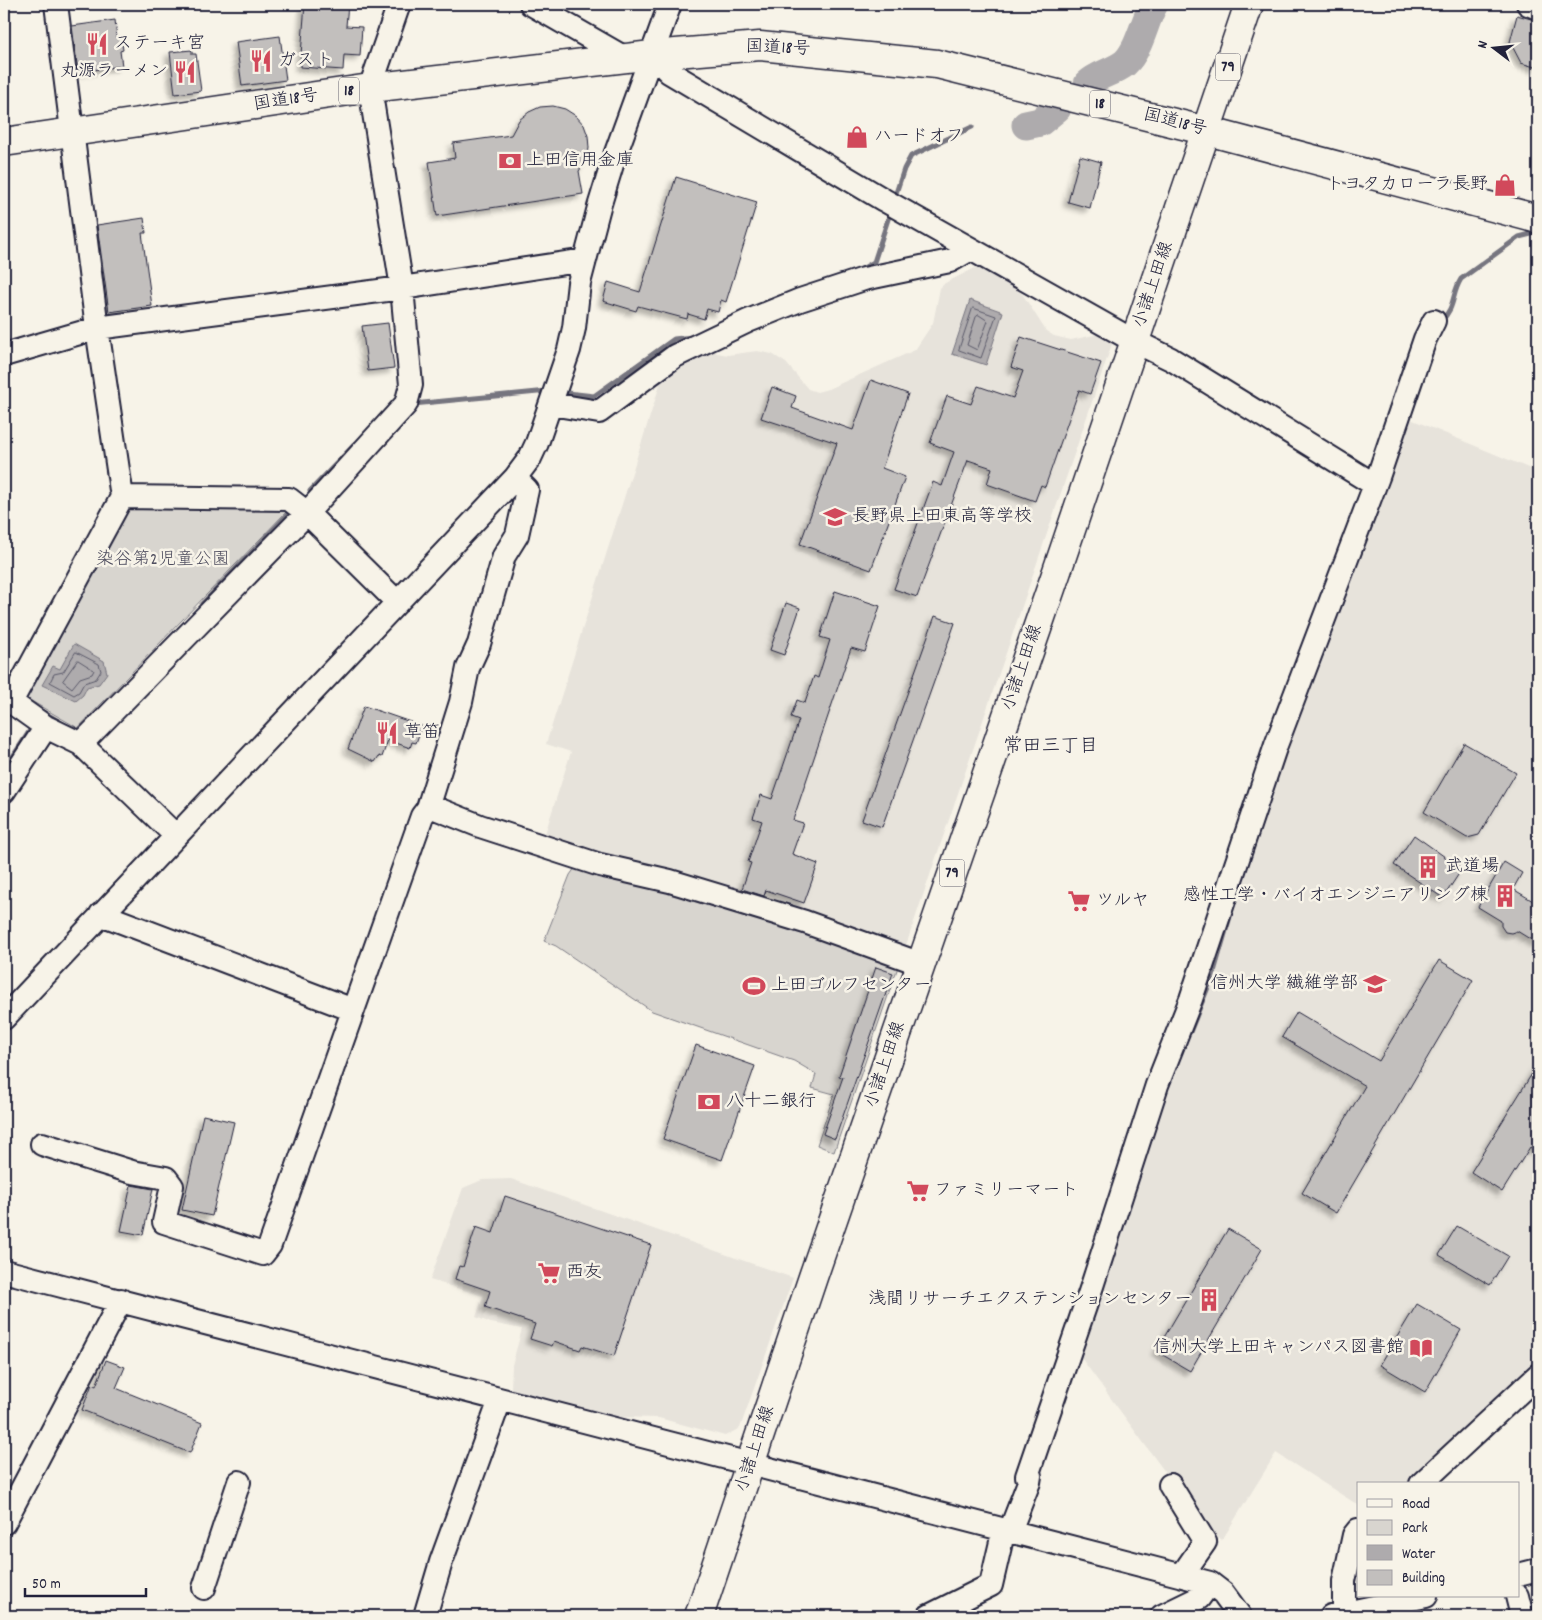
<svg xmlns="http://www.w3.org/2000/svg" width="1542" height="1620" viewBox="0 0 1542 1620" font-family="Dekko,'Klee One',sans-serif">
<defs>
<filter id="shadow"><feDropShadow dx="-4.5" dy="4.5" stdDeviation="2.5" flood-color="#0004"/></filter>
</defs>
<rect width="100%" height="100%" fill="#f7f3e8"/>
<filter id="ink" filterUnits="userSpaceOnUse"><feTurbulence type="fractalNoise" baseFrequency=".02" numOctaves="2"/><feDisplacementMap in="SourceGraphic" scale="10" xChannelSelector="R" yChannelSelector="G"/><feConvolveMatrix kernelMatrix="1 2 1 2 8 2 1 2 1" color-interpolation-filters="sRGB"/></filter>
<g filter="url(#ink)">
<!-- built -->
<path fill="#e7e3db" d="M979 266 994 272 1023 295 1046 331 1054 336 1071 340 1099 334 1115 335 904 951 543 840 571 752 546 744 663 375 711 348 717 353 728 355 757 351 772 354 786 363 808 389 817 392 828 389 915 350 933 323 940 288 945 283Z
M1408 418 1538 472V1365L1412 1484H1358V1505L1276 1453 1222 1540 1201 1521 1079 1355 1164 1091 1202 1010 1215 975 1261 816Z
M511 1179 793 1278 740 1428 725 1436 659 1418 615 1417 511 1389 512 1365 522 1329 491 1323 476 1317 483 1296 430 1280 463 1188 482 1180Z"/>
<!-- green -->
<path fill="#d8d5cf" stroke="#7d7c85" d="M131 503H285L287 511 78 728 26 698Z
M578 864 900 961 834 1152 817 1145 834 1094 812 1088 816 1074 794 1061 652 1011 556 946 544 941 570 875Z"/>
<!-- water -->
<path fill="#aeabad" stroke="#76747f" d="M970 300 1003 312 986 365 952 354Z
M74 644 104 661 107 673 99 684 87 687 83 695 76 701 42 685 53 666 60 669Z"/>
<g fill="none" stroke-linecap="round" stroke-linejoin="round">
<!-- shore -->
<path stroke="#5a5969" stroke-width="1" d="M973 308 996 316 981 358 959 350Z
M979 315 988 321 977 350 967 345 976 317Z
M76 652 99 664 101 671 96 679 84 683 79 692 74 695 50 682 54 674 63 672Z
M78 660 94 670 92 674 80 678 72 688 63 681Z"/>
<!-- stream -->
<path stroke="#76747f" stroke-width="5" d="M894 199 904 169 911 156 972 127
M862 269 874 262 891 210
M1441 321C1456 307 1451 295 1461 279L1519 237 1531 234
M559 392 594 396 674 339 692 337
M413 404 548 391
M310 491 355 444
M202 604 290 512
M43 712 60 722
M4 770 34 724
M1190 1032 1213 975 1231 913"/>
<!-- river -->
<path stroke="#aeabad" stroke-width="29" d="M1088 84C1098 74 1114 72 1125 63 1140 49 1144 21 1154 4
M1026 125 1040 122 1057 108"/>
</g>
<!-- building -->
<path fill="#c2bfbd" stroke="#22223b" filter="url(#shadow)" d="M305 4H348L346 26 362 27 360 56 344 55 343 70 300 67Z
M1517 15 1538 21V68L1521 63 1510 42Z
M115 20 117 38 121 37 123 50 120 51 122 66 78 72 72 26Z
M280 36 286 80 242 86 236 42Z
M192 50V54H196L201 91 175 94 170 52Z
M553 106 565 109 576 116 584 125 588 136 589 148 587 160 579 171 583 194 437 216 429 162 455 158 453 143 511 135 519 120 529 112 540 107Z
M1080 156 1101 162 1090 208 1068 202Z
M676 177 757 202 726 302 721 300 718 312 707 309 704 319 688 314 687 319 638 306 636 311 603 301 608 282 640 292Z
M144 218 146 233H142L152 306 109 312 97 225Z
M388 323 394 368 368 371 362 326Z
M1021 337 1101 363 1090 394 1079 390 1045 487 1041 485 1035 501 987 484 992 468 968 460 917 597 894 589 933 482 942 486 954 452 930 443 947 396 971 404 978 386 1013 398 1023 371 1011 367Z
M871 380 908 394 882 468 905 477 871 570 800 544 837 443 761 418 772 387 796 396 792 408 853 430Z
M835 591 880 606 865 652 851 648 793 820 803 823 792 854 818 864 804 903 766 890 764 896 742 889 751 863 748 862 762 821 753 818 761 795 772 799 799 720 791 717 797 700 805 703 814 676 818 678 830 640 820 637Z
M786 603 800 608 784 655 770 650Z
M935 616 955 623 882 827 862 820Z
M364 706 422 726 416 743 412 742 410 748 388 740 382 757 379 756 375 762 348 749Z
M1464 743 1516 773 1479 835 1467 838 1424 812Z
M1414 835 1462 869 1443 898 1394 865Z
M1504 862 1522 873 1513 889 1538 904V944L1517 931 1511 933 1505 932 1501 926V921L1478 907Z
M1439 960 1473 980 1336 1213 1302 1193 1365 1086 1282 1037 1297 1012 1379 1061Z
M876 967 893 973 835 1139 823 1134 843 1077 839 1076Z
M696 1045 755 1066 722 1160 663 1139Z
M1538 1064V1153L1530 1147 1502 1192 1471 1172Z
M203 1115 234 1122 212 1216 182 1210Z
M131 1185 153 1189 143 1235 121 1231Z
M505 1196 651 1245 614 1356 582 1346 580 1350 554 1341 552 1346 530 1339 535 1324 485 1307 490 1291 455 1279 459 1266 463 1267 476 1227 493 1233Z
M1457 1226 1508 1256 1490 1285 1439 1255Z
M1228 1229 1262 1249 1190 1371 1156 1351Z
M1417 1304 1461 1330 1425 1392 1380 1365Z
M106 1360 125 1367 116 1388 202 1423 190 1453 82 1410 92 1384 96 1386Z"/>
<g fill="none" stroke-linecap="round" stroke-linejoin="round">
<defs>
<path id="minor" d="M531 4 625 58
M1528 4 1538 8
M652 55 669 72 884 200 1134 341 1171 359 1375 485
M4 355 97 328 402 288 585 260
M551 404 599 412 675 356 748 321 800 300 864 279 950 261 971 249
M122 497 289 499 307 513 397 602
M4 699 11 702 46 727 81 744 176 836
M11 702 122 497 97 328 56 4
M81 744 307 513 406 404 411 385 402 288 370 88 399 4
M4 791 46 727
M428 808H435L480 826 600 865 670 881 805 922 921 964
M101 914 353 1010
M4 1018 515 478 530 458 537 443 569 350 574 328 579 283 599 207 614 158 670 4
M42 1144 132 1172 166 1178 172 1186 164 1222 263 1254 270 1245 422 816 428 808 461 702 468 668 479 644 504 556 517 535 527 490 515 478
M4 1271 1210 1583 1223 1593 1240 1616
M1421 1484 1538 1375
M1170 1485 1205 1542 1182 1575
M4 1523 121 1300
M1010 1531 1029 1482 1030 1476H1027L1092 1286 1157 1085 1191 999 1276 745 1378 477 1425 339 1434 321
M1518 1575 1538 1570
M204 1588 239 1482
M1517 1596 1522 1616
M1344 1614V1581L1354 1535 1358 1530
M425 1616 441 1562 500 1400
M929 1616 991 1585 1004 1529
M1162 1616 1199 1598 1210 1583
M1331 1616 1426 1596"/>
<path id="major" d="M699 1616 813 1277 1057 571 1249 4"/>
<path id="highway" d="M4 142 370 88 652 55 760 46 937 64 1207 131 1538 219"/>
</defs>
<!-- minor casing -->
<use href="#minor" stroke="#22223b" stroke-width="26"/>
<!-- major casing -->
<use href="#major" stroke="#22223b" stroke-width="31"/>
<!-- highway casing -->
<use href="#highway" stroke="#22223b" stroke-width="31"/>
<!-- minor -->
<use href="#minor" stroke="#f7f3e8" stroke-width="22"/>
<!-- major -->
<use href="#major" stroke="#f7f3e8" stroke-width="28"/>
<!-- highway -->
<use href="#highway" stroke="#f7f3e8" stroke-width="28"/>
</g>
</g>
<!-- icons -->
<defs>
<symbol id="restaurant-bare" viewBox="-9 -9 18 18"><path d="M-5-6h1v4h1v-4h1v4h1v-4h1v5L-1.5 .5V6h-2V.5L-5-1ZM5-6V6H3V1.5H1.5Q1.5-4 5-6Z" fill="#d1495b" stroke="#f7f3e8" stroke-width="2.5" paint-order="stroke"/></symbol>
<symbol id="shop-bare" viewBox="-9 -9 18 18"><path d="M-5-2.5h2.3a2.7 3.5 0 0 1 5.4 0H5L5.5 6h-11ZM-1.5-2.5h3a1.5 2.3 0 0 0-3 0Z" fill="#d1495b" stroke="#f7f3e8" stroke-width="2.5" paint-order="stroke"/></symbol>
<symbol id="bank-bare" viewBox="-9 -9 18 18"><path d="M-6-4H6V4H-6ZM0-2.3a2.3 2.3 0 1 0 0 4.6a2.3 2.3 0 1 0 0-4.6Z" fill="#d1495b" stroke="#f7f3e8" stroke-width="2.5" paint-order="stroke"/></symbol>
<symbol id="school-bare" viewBox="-9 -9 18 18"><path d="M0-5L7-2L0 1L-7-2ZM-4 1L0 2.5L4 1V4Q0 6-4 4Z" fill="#d1495b" stroke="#f7f3e8" stroke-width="2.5" paint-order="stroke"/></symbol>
<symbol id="building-bare" viewBox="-9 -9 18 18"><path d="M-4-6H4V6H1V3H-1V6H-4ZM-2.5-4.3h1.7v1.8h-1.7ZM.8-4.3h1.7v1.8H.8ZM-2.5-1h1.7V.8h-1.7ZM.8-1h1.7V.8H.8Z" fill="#d1495b" stroke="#f7f3e8" stroke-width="2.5" paint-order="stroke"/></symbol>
<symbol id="supermarket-bare" viewBox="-9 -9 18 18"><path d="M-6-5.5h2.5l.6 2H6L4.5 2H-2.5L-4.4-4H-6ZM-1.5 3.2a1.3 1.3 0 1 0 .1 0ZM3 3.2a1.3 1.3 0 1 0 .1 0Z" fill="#d1495b" stroke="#f7f3e8" stroke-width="2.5" paint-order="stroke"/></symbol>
<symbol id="university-bare" viewBox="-9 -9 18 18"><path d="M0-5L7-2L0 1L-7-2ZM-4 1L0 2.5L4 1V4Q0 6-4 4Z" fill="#d1495b" stroke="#f7f3e8" stroke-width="2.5" paint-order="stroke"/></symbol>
<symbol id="stadium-bare" viewBox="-9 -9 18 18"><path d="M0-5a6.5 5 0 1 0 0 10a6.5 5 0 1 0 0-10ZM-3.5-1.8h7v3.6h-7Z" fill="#d1495b" stroke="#f7f3e8" stroke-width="2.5" paint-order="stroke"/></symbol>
<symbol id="library-bare" viewBox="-9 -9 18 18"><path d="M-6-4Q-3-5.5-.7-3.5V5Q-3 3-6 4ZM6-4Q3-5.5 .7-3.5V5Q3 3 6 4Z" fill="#d1495b" stroke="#f7f3e8" stroke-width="2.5" paint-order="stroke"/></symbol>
</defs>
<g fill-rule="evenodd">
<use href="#restaurant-bare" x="81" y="28" width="32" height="32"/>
<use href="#restaurant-bare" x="245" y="45" width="32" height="32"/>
<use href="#restaurant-bare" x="169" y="56" width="32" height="32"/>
<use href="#shop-bare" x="841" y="121" width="32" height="32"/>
<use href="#bank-bare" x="494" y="145" width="32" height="32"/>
<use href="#shop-bare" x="1489" y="169" width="32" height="32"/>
<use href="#school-bare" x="819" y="501" width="32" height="32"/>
<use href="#restaurant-bare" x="371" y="717" width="32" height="32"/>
<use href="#building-bare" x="1412" y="851" width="32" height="32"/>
<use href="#building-bare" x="1489" y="880" width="32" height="32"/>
<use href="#supermarket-bare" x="1063" y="885" width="32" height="32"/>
<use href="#university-bare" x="1359" y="968" width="32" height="32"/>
<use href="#stadium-bare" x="738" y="970" width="32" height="32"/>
<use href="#bank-bare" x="693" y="1086" width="32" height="32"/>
<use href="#supermarket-bare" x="902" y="1175" width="32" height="32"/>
<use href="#supermarket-bare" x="533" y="1257" width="32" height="32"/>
<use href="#building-bare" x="1193" y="1284" width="32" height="32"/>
<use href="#library-bare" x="1405" y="1332" width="32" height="32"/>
</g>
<g text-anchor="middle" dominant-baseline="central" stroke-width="5" stroke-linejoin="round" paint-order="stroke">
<!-- shield labels -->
<g fill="#f7f3e8" stroke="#62616f" stroke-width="1">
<rect x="1215.5" y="53.5" width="25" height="27" rx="4"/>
<rect x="339" y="77.5" width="20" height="27" rx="4"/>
<rect x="1090" y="90.5" width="20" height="27" rx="4"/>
<rect x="939.5" y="859.5" width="25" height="27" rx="4"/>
</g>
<g font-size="16" font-weight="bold" fill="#22223b">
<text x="1228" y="67">79</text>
<text x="349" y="91">18</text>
<text x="1100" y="104">18</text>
<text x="952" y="873">79</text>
</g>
<!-- poi labels -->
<g font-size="18" fill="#22223b" stroke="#f7f3e8" text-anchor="start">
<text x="114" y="44">ステーキ宮</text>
<text x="278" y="61">ガスト</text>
<text x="168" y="72" text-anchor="end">丸源ラーメン</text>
<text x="874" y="137">ハードオフ</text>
<text x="526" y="161">上田信用金庫</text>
<text x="1488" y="185" text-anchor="end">トヨタカローラ長野</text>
<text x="852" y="517">長野県上田東高等学校</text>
<text x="404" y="733">草笛</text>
<text x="1445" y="867">武道場</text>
<text x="1488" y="896" text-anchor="end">感性工学・バイオエンジニアリング棟</text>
<text x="1096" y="901">ツルヤ</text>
<text x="1358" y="984" text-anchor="end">信州大学 繊維学部</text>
<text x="771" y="986">上田ゴルフセンター</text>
<text x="726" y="1102">八十二銀行</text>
<text x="934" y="1191">ファミリーマート</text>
<text x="566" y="1273">西友</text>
<text x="1192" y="1300" text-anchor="end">浅間リサーチエクステンションセンター</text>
<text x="1404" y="1348" text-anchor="end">信州大学上田キャンパス図書館</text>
</g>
<!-- street labels -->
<g font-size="18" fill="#22223b" stroke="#f7f3e8">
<text transform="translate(778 49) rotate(2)">国道18号</text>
<text transform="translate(286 101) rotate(-9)">国道18号</text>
<text transform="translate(1175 123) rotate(14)">国道18号</text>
<text transform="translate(1154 285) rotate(-71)">小諸上田線</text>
<text transform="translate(1023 668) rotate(-71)">小諸上田線</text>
<text transform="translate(886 1065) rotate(-71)">小諸上田線</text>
<text transform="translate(756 1449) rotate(-72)">小諸上田線</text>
</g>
<!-- park labels -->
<g font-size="18" fill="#504f60" stroke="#f7f3e8">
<text x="163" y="560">染谷第2児童公園</text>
</g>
<!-- neighbourhood labels -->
<g font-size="19" fill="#22223b" stroke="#f7f3e8">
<text x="1051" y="747">常田三丁目</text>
</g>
</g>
<!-- margin -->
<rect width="1542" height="1620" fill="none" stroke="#f7f3e8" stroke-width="20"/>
<rect x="10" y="10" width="1522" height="1600" fill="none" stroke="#22223b" stroke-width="2" filter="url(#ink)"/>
<!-- legend -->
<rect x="1357" y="1482" width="162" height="115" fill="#f7f3e8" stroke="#a29fa3"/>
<rect x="1367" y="1499" width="25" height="8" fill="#f7f3e8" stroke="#a29fa3"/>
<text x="1402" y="1508" font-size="15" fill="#22223b">Road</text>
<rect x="1367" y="1520" width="25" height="15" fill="#d8d5cf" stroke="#a29fa3"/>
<text x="1402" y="1532" font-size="15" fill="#22223b">Park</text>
<rect x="1367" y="1545" width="25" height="15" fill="#aeabad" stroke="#a29fa3"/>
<text x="1402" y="1558" font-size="15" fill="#22223b">Water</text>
<rect x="1367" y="1570" width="25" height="15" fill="#c2bfbd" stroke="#a29fa3"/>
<text x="1402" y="1582" font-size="15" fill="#22223b">Building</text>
<!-- north arrow -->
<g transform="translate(1494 48) rotate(286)" stroke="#f7f3e8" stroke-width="4" paint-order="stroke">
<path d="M0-4L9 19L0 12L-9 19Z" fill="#22223b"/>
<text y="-8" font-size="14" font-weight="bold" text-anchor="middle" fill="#22223b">N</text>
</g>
<!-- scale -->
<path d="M25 1588v8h121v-8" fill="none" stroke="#22223b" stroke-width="2.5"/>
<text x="32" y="1588" font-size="15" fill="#22223b" stroke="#f7f3e8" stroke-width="4" paint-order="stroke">50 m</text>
</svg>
